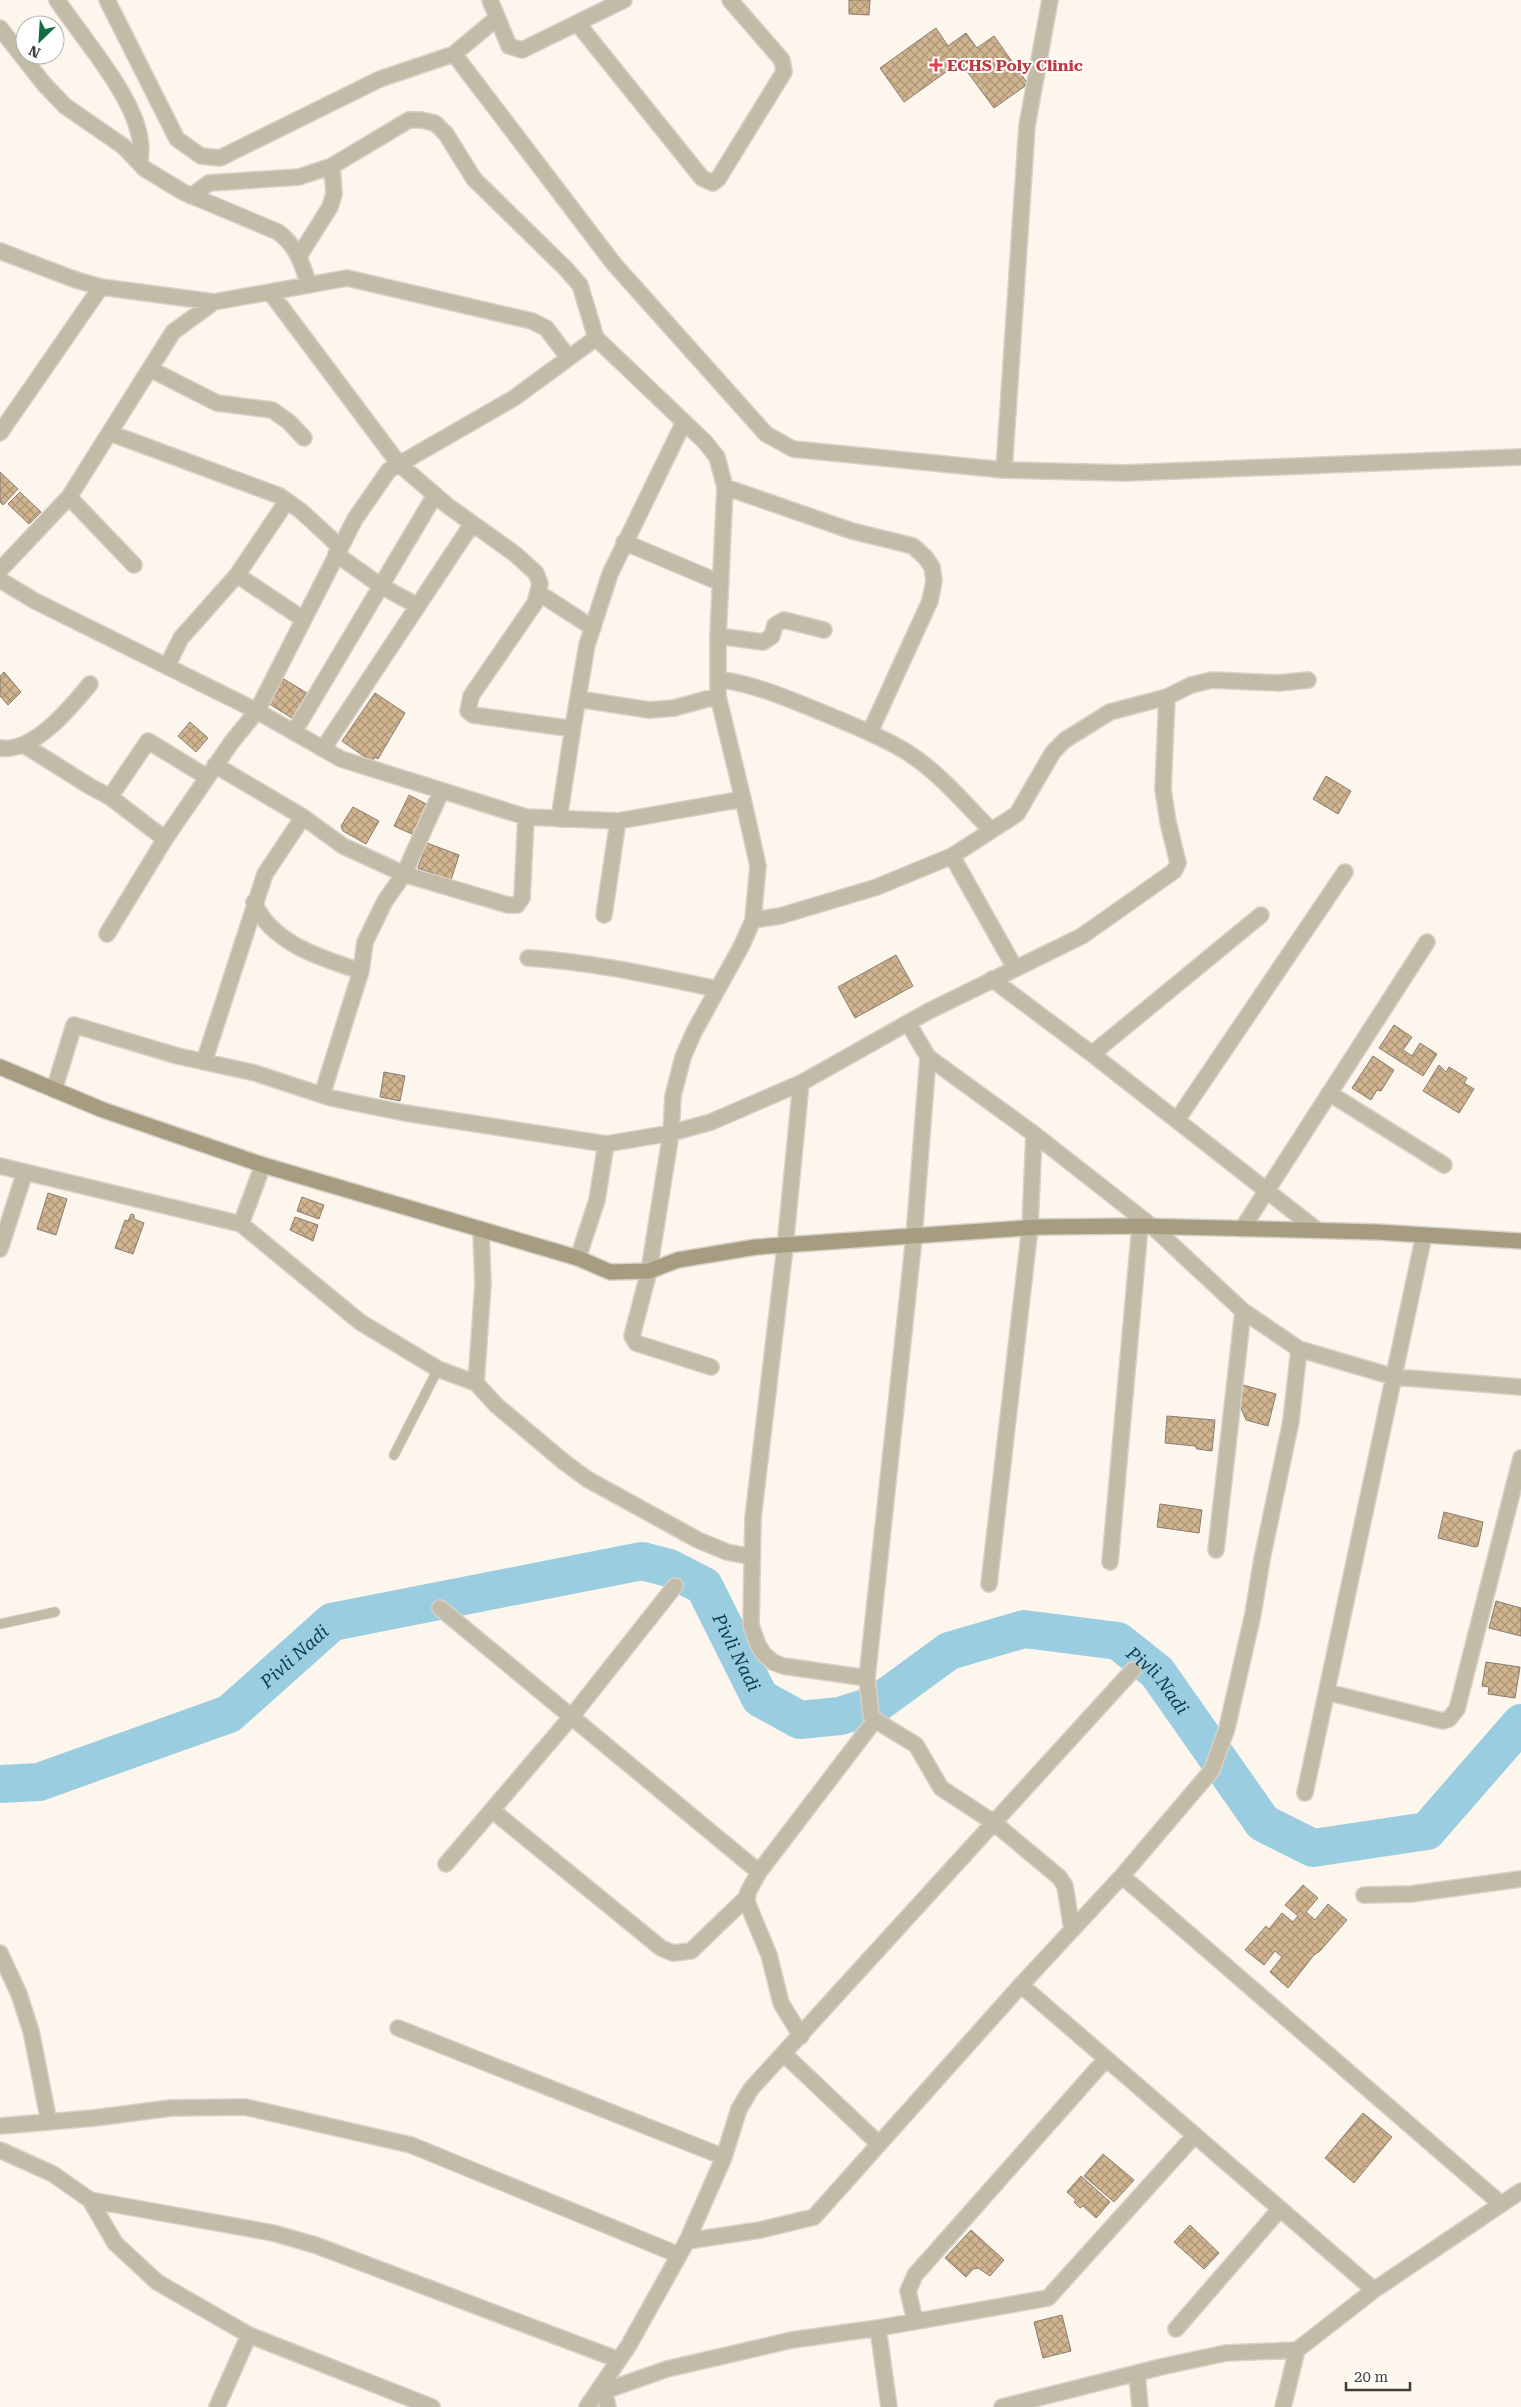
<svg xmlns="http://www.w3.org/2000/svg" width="1521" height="2407" viewBox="0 0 1521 2407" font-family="'Roboto Serif',serif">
<defs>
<pattern id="building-cross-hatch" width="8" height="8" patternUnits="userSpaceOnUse" patternTransform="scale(1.25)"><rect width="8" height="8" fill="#d1b490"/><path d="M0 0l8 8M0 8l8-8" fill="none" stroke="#ab9476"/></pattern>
</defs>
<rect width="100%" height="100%" fill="#fdf6ed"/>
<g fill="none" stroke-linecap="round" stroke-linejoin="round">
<!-- river -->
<path stroke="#9bcde1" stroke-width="38" id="s1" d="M0 1784 39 1782 229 1714 332 1622 642 1561 669 1568 704 1586 760 1698 800 1720 840 1716 875 1705 949 1651 1024 1629 1118 1641 1157 1672 1263 1823 1313 1848 1427 1831 1521 1723"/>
</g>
<!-- building -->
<path fill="url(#building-cross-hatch)" stroke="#897e71" d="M849 0H870L869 15 849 14Z
M936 28 948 46 966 33 977 48 994 36 1028 84 994 108 960 62 904 102 880 68Z
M0 472 18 489 3 505 0 502Z
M20 492 41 512 29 524 8 504Z
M4 672 21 692 8 705 0 696V676Z
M284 679 310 695 295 720 268 703Z
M375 693 405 713 378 759 375 757 372 762 342 741Z
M190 722 208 738 196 752 178 736Z
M1326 776 1351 791 1338 814 1313 799Z
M409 795 428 805 414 835 394 826Z
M353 807 379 821 366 844 343 831 341 826Z
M427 843 459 855 451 880 418 868Z
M896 955 913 986 855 1018 838 987Z
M1394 1025 1412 1037 1403 1050 1412 1056 1420 1043 1437 1054 1423 1076 1379 1048Z
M1373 1056 1394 1070 1381 1091 1377 1090 1371 1100 1352 1088Z
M1439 1065 1446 1072 1449 1067 1467 1078 1464 1083 1474 1089 1459 1113 1423 1091Z
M384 1072 405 1076 400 1101 380 1097Z
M48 1193 67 1199 56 1235 37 1229Z
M302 1197 324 1205 319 1219 297 1211Z
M131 1214 134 1215V1219L144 1223 133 1254 115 1248 125 1220 128 1221Z
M295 1217 318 1225 313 1241 290 1230Z
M1243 1385 1276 1394 1268 1426 1246 1420 1239 1403Z
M1167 1416 1215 1420 1212 1451 1197 1449 1195 1446 1165 1443Z
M1160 1504 1202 1510 1199 1533 1157 1527Z
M1444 1512 1483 1522 1478 1546 1475 1547 1438 1538Z
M1496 1601 1521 1608V1636L1489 1628Z
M1486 1662 1520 1667 1515 1698 1488 1694 1489 1687 1482 1686Z
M1303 1885 1318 1898 1306 1912 1315 1920 1328 1904 1347 1920 1320 1951 1314 1955 1288 1988 1270 1972 1282 1957 1275 1951 1264 1965 1245 1950 1266 1926 1269 1929 1282 1913 1293 1922 1298 1916 1285 1905Z
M1363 2113 1392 2137 1354 2183 1325 2158Z
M1103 2154 1134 2180 1114 2202 1084 2176Z
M1081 2176 1110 2202 1096 2218 1083 2206 1080 2208 1074 2202 1076 2200 1067 2192Z
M1190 2225 1219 2253 1204 2269 1174 2242Z
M971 2230 1004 2260 990 2276 978 2268 973 2269 966 2277 945 2258Z
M1062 2315 1071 2351 1043 2358 1034 2322Z"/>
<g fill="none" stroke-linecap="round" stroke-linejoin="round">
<defs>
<path id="lane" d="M394 1455 438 1369
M0 1624 55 1612"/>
<path id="street" d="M57 0C81 36 135 97 140 140 142 147 140 156 140 163
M107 0 177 139 201 156 220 158 380 79 454 54 614 264 766 434 793 449 1004 470 1125 473 1521 457
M490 0 509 46 522 50 624 0
M578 24 702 178 713 183 718 179 784 72 782 60 730 0
M0 28 44 84 65 106 123 146 145 169 183 192 278 232C297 246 302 264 309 285
M454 54 497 18
M191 196 209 183 299 177 332 166 409 120H421L435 123 446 134 474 179 565 268 580 285 596 338 705 442 717 457 725 487 718 636V696L743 799
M0 251 76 280 101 287 214 302
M299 256 330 207 334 194 332 166
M270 292 399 464 448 506 515 554 536 573 540 584 535 603 471 696 468 711 473 715 567 728 573 727 587 645 610 574 684 422
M596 338 514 398 389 470 355 519 257 711 341 759 526 817 618 821 743 799 758 866 753 920 742 945 694 1032 683 1057 673 1096 671 1133 649 1271 632 1336 636 1343 711 1367
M150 369 217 403 272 410 289 422 304 438
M0 433 101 287
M110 433 280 496 287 501
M1004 470 1027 126 1050 0
M725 487 852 531 913 546 925 557 932 567 934 581 930 601 870 732
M69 497 134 565
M624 542 721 583
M336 554 381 586 418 606
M0 570 69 497 173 332 214 302 347 278 532 321 546 328 568 357
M237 575 303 619
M0 580 35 601 257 711 231 743 165 839 110 797 91 787 24 745
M539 593 593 628
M718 636 763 642 772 636 775 625 784 620 824 630
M167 666 181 638 237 575 287 501 301 511 340 547
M718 679C759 685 794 701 833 717 857 727 882 737 905 751 938 771 964 803 991 830
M1167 697 1191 685 1212 680 1279 683 1308 680
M578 699 649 710 674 708 718 696
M294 732 435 495
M0 748C34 753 71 707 90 684
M323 749 472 524
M215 765 303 817
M441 792 404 874 508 905H517L522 898 526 817
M110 797 148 741 207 777
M559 819 573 727
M952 856 1015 968
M254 902C270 943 323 959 361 971
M604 915 618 821
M107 934 165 839
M528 958C593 962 655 976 717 989
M992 979 1092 1054 1317 1230
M908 1023 928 1057 1034 1134 1154 1228 1243 1311 1299 1349 1394 1377 1521 1387
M1092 1054 1261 915
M928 1057 914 1237 867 1678 871 1715 875 1720 916 1745 941 1788 993 1822 1059 1877 1065 1886 1072 1930
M204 1062 265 874 303 817 343 846 404 874 385 901 365 942 361 971 322 1095
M801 1083 785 1247 753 1518 751 1625 758 1645 764 1654 773 1662 783 1666 867 1678
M54 1090 74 1025 178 1056 255 1073 331 1098 405 1113 606 1144 671 1133 711 1122 801 1083 929 1011 1082 936 1174 871 1178 863 1168 822 1163 789 1167 697 1110 712 1065 740 1053 752 1017 814 952 856 877 887 780 916 753 920
M1329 1093 1444 1165
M1177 1120 1345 872
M0 1166 241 1224 263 1165
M241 1224 360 1322 438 1369 476 1383 496 1405 564 1462 587 1479 698 1540 727 1552 752 1557
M1242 1229 1427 942
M0 1249 25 1172
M578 1258 597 1200 606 1144
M476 1383 483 1284 481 1230
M1216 1550 1243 1311
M1110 1562 1140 1226
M989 1584 1030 1227 1034 1134
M440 1608 759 1872 875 1720
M1327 1692 1443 1721 1449 1719 1457 1709 1521 1458
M1305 1793 1424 1235
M493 1811 661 1948 673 1953 691 1951 746 1898
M446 1864 572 1716 675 1586
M759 1872 748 1892 747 1902 769 1955 781 2003 801 2036
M1122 1876 1501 2204
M1364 1895 1411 1894 1521 1879
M0 1953 19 1994 31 2031 49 2122
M1021 1985 1374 2290
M398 2028 724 2157
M784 2054 879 2144
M0 2126 94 2118 171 2108 245 2107 411 2145 679 2255
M0 2150 53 2174 90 2200 115 2243 157 2282 249 2335 432 2407
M90 2200 273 2233 315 2245 619 2360
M687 2241 724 2157 739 2109 751 2089 1133 1670
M915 2321 908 2291 915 2275 1106 2059
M878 2328 1048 2298 1195 2135
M1176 2329 1280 2209
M1137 2373 1140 2407
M604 2391 608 2407
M596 2394 667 2369 792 2340 878 2328 889 2407
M217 2407 249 2335
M587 2407 629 2345 687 2241 760 2230 814 2217 1021 1985 1122 1876 1212 1770 1227 1728 1253 1614 1262 1559 1291 1421 1299 1349
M1002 2407 1165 2366 1226 2353 1297 2350
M1283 2407 1297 2350 1374 2290 1521 2191"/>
<path id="secondary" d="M0 1067 103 1110 263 1165 578 1258 610 1272 649 1271 678 1260 756 1247 1039 1227 1140 1226 1377 1232 1521 1241"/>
</defs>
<!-- lane casing -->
<use href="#lane" stroke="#d7d1c8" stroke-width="11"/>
<!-- street casing -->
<use href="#street" stroke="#d7d1c8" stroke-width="18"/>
<!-- secondary casing -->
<use href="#secondary" stroke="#d7d1c8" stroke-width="18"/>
<!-- lane -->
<use href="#lane" stroke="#c1bba8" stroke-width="9"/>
<!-- street -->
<use href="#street" stroke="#c1bba8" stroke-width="15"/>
<!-- secondary -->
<use href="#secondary" stroke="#a69d81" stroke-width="15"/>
</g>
<!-- markers -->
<path fill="#e0444e" stroke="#fff" stroke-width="2" d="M933.5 57.5h5v5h5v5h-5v5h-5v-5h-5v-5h5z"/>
<g text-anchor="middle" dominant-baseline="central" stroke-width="4" stroke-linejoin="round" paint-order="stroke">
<!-- health labels -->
<g font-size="16" font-weight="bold" fill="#be3a42" stroke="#fff" text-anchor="start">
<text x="947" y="65">ECHS Poly Clinic</text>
</g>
<!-- water labels -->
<g font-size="18" font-style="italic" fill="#0a3846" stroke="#fff">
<text stroke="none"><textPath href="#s1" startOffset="836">Pivli Nadi</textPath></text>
<text stroke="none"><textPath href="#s1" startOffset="328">Pivli Nadi</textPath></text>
<text stroke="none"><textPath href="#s1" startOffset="1331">Pivli Nadi</textPath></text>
</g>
</g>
<!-- north arrow -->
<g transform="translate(40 40) rotate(205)"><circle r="24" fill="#ffffff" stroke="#b3b1af"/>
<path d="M0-4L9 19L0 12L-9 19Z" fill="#106e43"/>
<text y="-8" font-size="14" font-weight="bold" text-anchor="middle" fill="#403c36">N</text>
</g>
<!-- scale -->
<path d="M1346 2382v8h64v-8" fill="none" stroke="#403c36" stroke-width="2.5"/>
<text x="1354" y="2382" font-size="15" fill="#403c36" stroke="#ffffff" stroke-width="4" paint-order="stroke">20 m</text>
</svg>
